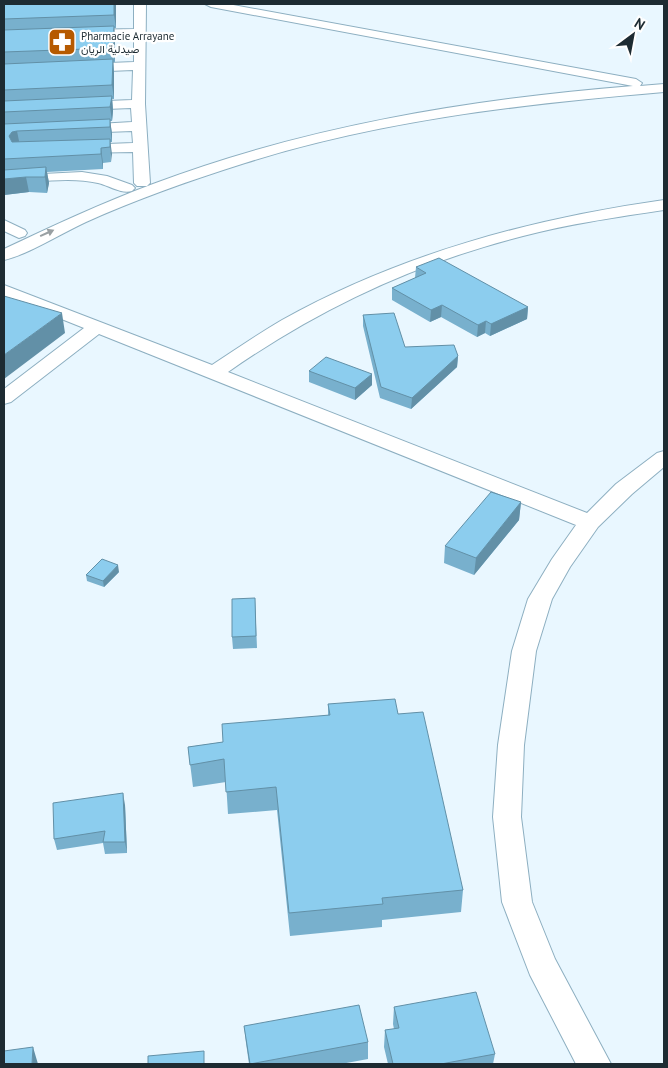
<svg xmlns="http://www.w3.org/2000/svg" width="668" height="1068" viewBox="0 0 668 1068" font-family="'PT Sans',Vazirmatn,sans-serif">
<rect width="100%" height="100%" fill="#e9f7ff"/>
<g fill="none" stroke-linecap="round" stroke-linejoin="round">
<defs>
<path id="street" d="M134 4H146L145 104 150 183 147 186H137L134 183 133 152 81 153 76 152 74 149 76 146 81 145 133 143 132 131 81 133 74 129 81 125 132 122 131 108 82 110 75 106 82 102 132 100 133 70 85 72 79 68 85 64 134 62V36L85 38 79 34 85 30 134 29Z
M205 4H228L636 79 642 83 640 86 664 84V92C523 104 381 120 245 163 191 180 137 199 86 222 62 233 27 255 4 260V249C53 226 102 203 153 184 306 126 471 99 633 86L211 7Z
M82 172 107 176 132 185 135 188 132 191C121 194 110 186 98 183 69 176 34 183 4 184V176Z
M664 200V210C617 217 569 224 523 236 416 263 318 309 228 372L587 513 616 484 657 453 664 451V467L632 494 598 527 570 567 552 599 536 651 524 745 521 817 532 902 555 959 611 1064H576L530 975 502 902 493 817 498 745 512 651 528 599 552 559 576 525 99 334 11 402 4 404V389L84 328 4 296V285L212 365C235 350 258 334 282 320 401 254 530 219 664 200Z
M4 220 25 230 27 233 25 236 19 238 4 231Z"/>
</defs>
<!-- street casing -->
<use href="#street" stroke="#8dafc1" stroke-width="2"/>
<!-- street -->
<use href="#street" fill="#fff" fill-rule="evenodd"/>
</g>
<!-- wall -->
<path fill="#78b0cd" d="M4 4H116V28H114L115 39V62H113L114 73V99H112L113 111 112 121H110L112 134V142H110L111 162 103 163V169L47 172 49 183 47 193 29 192 4 195Z
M416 267 528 307 527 319 490 336 485 333 477 337 441 317 430 322 392 300V288L415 278Z
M363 315 405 347 458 356 457 367 411 409 380 398 363 326Z
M309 371 372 374V385L355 400 309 382Z
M521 502 519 520 474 575 444 563 445 546Z
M119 572 104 587 87 581 86 575Z
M255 598 257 648 233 649 232 637Z
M328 704 398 714 463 890 461 912 382 920V927L290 936 277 810 228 814 226 782 193 787 188 747 223 742 328 715Z
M125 805 127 853 105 854 103 843 57 850 54 839Z
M394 1007 495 1054 493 1064H388L384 1047 385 1030 394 1029 393 1024Z
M244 1026 368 1042V1059L341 1064H249L246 1043Z"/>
<!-- shaded-wall -->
<path fill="#6290a7" d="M114 4H116V28L114 15Z
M114 26 115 39V62L113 48Z
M113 59 114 73V99L112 85Z
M112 96 113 111 112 121 110 107Z
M110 119 112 134V142L110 127Z
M17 131 20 146 15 147 9 136 12 132Z
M110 139 112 154 111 162 110 147Z
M101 148 103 163V169L101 154Z
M46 167 49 183 47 193 45 177Z
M26 177 29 192 4 195V179Z
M442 305 441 317 430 322 431 310Z
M528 307 527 319 490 336 491 324Z
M62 313 65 333 4 379V355Z
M486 321 485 333 477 337 478 325Z
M458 356 457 367 411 409 412 398Z
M372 374V385L355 400V388Z
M521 502 519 520 474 575 476 558Z
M118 565 119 572 104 587 103 581Z
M123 793 125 805 127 853 125 842Z
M33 1047 38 1064H32Z"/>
<!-- building -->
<path fill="#8ccdee" stroke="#6290a7" d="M4 4H114V15L4 19Z
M114 26 113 48 4 52V30Z
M113 59 112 85 4 90V64Z
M112 96 110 107 4 112V101Z
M110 119V127L17 131 12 132 9 136 12 142 110 139V147L101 148V154L4 159V124Z
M46 167 45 177H26L4 179V170Z
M439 258 528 307 491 324 486 321 478 325 442 305 431 310 392 288 426 273 416 267Z
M4 296 62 313 4 355Z
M394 313 405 347 454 345 458 356 412 398 381 387 363 315Z
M326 357 372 374 355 388 309 371Z
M491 492 521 502 476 558 445 546Z
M102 559 118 565 103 581 86 575Z
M255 598 256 636 232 637V599Z
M395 699 398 714 423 712 463 890 382 898 383 904 289 913 276 787 226 792 224 759 190 765 188 747 223 742 222 724 330 715 328 704Z
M123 793 125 842H103L105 831 54 839 53 803Z
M476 992 495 1054 441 1064H393L385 1030 399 1028 394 1007Z
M359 1005 368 1042 250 1064 244 1026Z
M33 1047 32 1064H4V1051Z
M204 1051V1064H148V1056Z"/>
<!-- one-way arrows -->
<defs><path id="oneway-solid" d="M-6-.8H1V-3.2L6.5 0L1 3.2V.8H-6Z" transform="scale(1.25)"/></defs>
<use fill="#99a0a3" href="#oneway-solid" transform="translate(47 233) rotate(-24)"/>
<!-- icons -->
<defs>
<symbol id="pharmacy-square" viewBox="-11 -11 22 22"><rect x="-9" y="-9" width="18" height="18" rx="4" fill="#b65a00" stroke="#fff"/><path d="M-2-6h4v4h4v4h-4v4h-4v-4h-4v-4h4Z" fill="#fff"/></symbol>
</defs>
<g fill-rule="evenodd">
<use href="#pharmacy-square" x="46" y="26" width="32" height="32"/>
</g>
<g text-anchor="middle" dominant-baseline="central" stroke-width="4.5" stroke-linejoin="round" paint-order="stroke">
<!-- far-poi labels -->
<g font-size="11" fill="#1d2b32" stroke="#fff" text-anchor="start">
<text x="81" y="36">Pharmacie Arrayane<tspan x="81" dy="13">صيدلية الريان</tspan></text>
</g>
</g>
<!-- border -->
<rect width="668" height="1068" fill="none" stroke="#1d2b32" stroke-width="10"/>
<!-- north arrow -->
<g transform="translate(633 35) rotate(32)" stroke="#ffffff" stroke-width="4" paint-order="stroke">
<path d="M0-4L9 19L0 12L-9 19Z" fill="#1d2b32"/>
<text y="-8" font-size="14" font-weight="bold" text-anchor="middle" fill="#1d2b32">N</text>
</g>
</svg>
